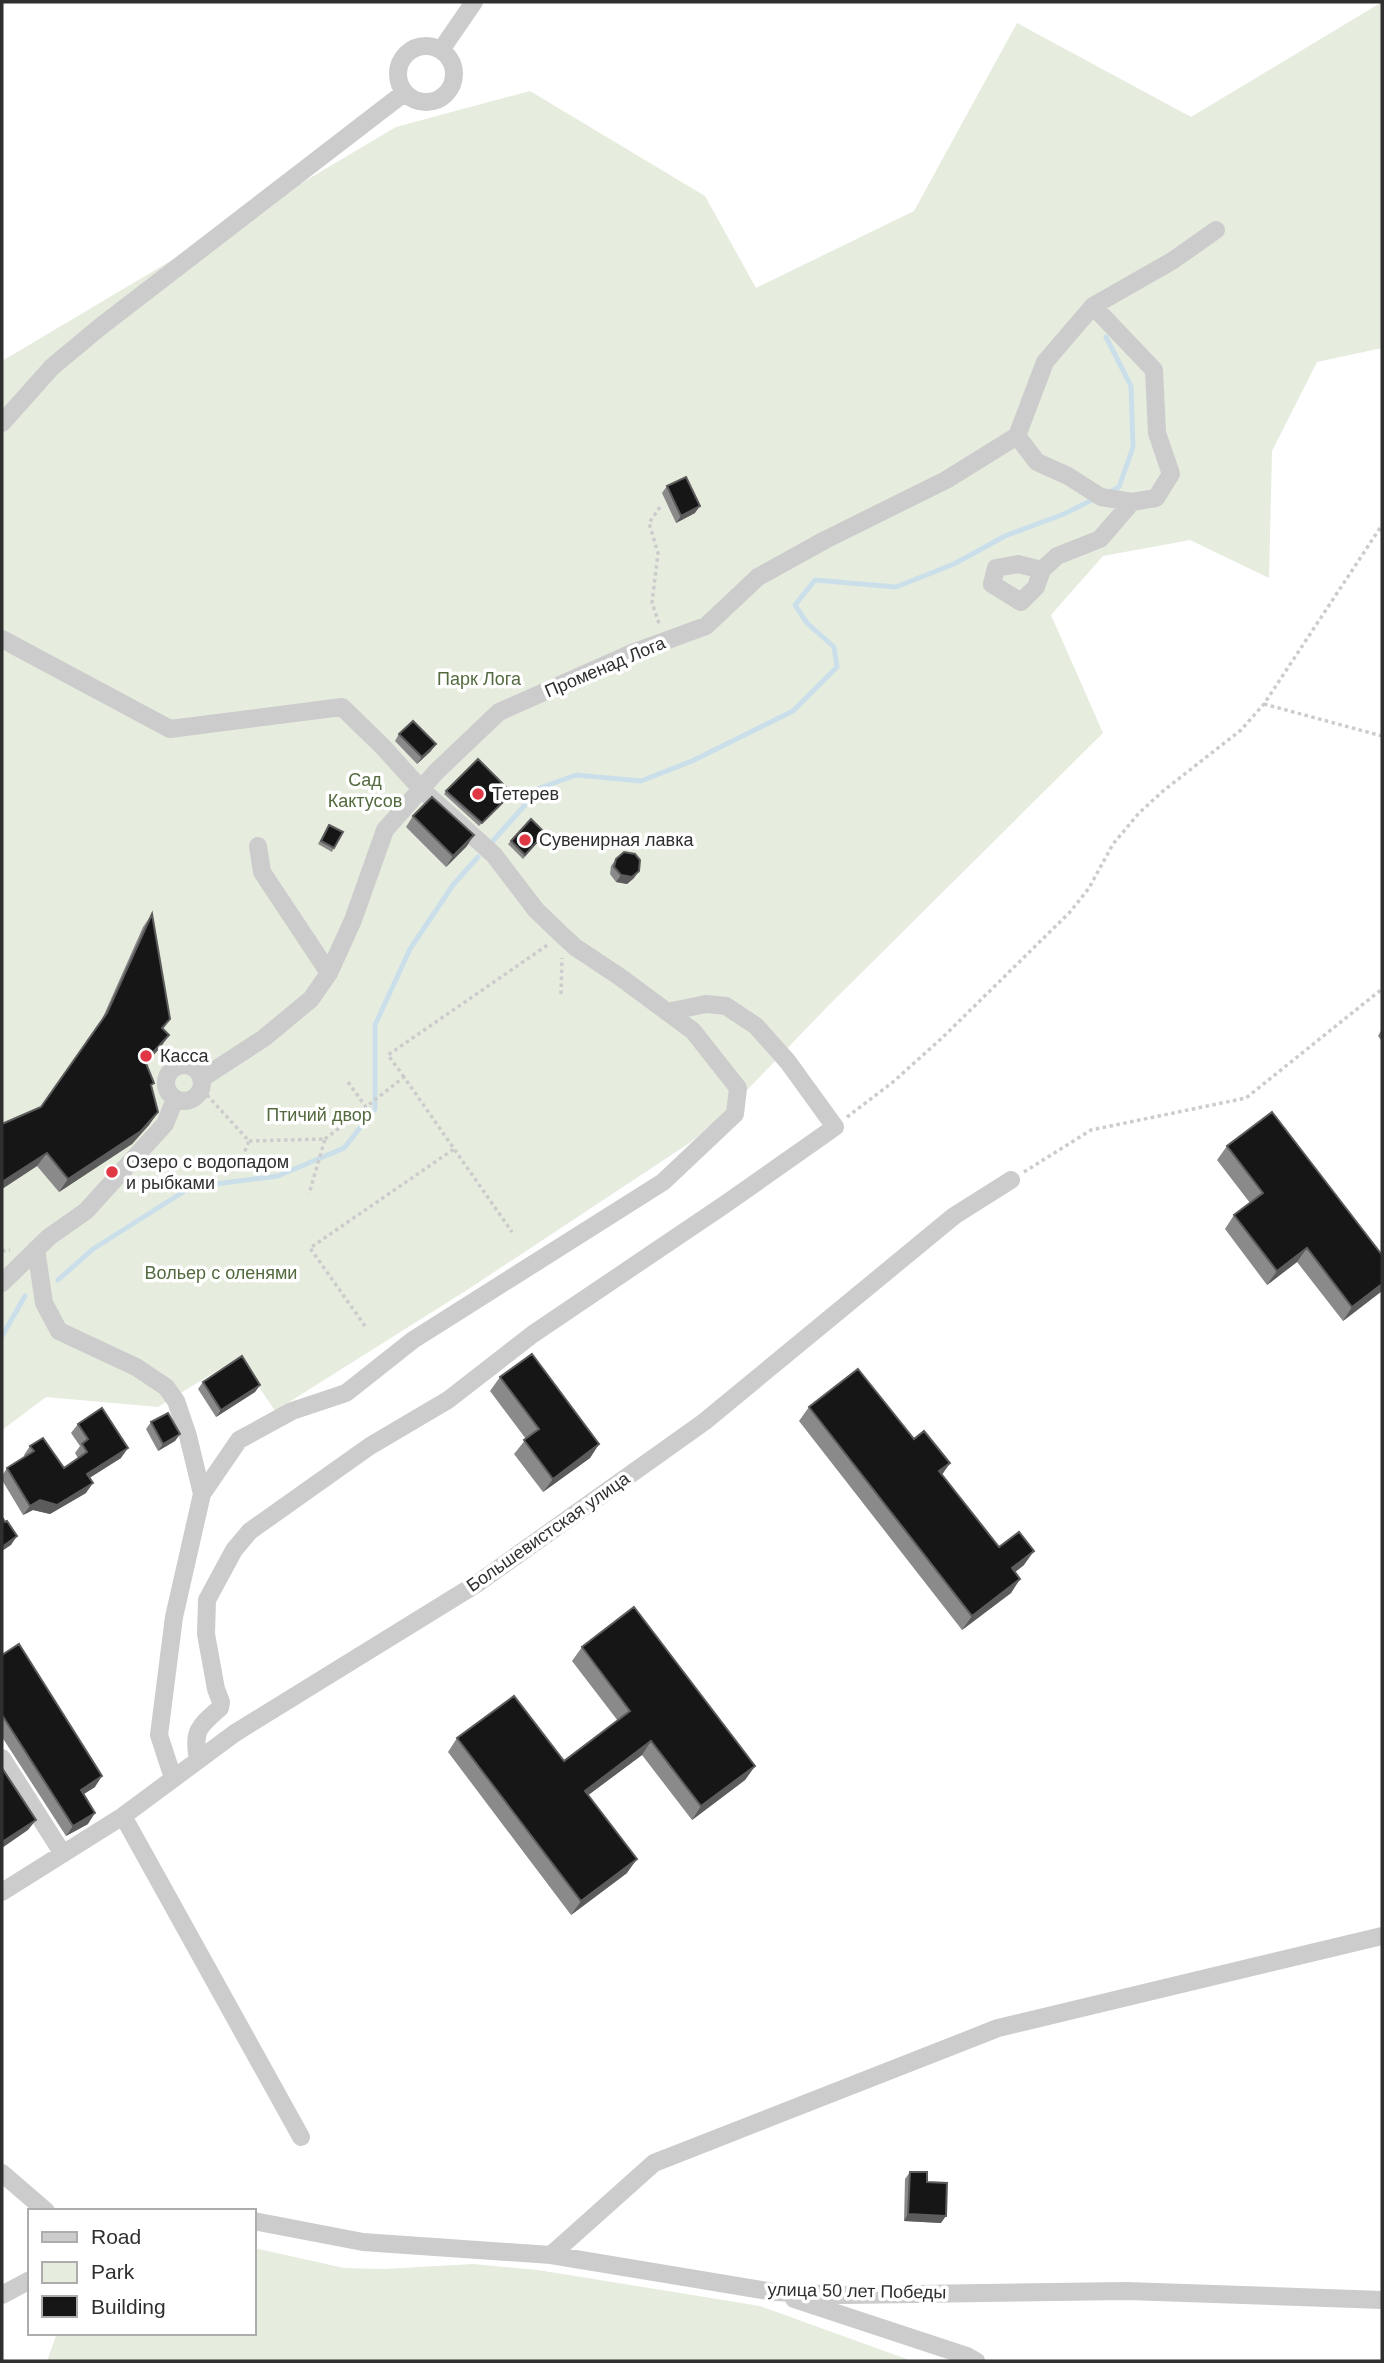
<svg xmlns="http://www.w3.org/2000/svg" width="1384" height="2363" viewBox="0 0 1384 2363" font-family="Helvetica,sans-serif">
<rect width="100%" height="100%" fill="#fff"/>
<!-- green -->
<path fill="#e6ecde" d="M1382 2V348L1317 362 1272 451 1269 578 1190 540 1103 556 1051 615 1103 733 830 1004 724 1114 691 1142 467 1290 275 1411 239 1357 158 1407 46 1397 2 1430V361L396 127 530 91 705 196 756 288 914 211 1017 23 1191 117Z
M254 2248 344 2268 384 2269 473 2264 538 2270 760 2306 912 2361H47L57 2333H254Z"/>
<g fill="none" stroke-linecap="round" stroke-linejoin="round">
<!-- stream -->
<path stroke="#cbdfeb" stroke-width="5" d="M1106 337 1131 386 1133 447 1119 487 1110 492
M491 843 540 788 576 775 641 781 692 761 793 711 837 667 834 647 807 623 795 605 815 580 896 587 954 564 1005 536 1064 514 1094 499
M58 1280 93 1249 191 1187 278 1176 344 1148 375 1109V1025L410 949 453 885 478 857
M2 1336 25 1296"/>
<!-- path -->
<path stroke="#ccc" stroke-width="3.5" stroke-dasharray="3.5 3.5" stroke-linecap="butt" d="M660 507 649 523 658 553 652 603 660 626
M1264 704 1382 736
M561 994 562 958
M404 1077 388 1055 549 944
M348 1082 366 1107
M207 1095 249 1141 236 1173
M847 1117 893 1082 943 1037 1070 912 1089 888 1113 844 1139 813 1163 791 1241 730 1264 704 1382 525
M325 1139 404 1077 512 1232
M249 1141 325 1139 309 1194
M1024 1172 1091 1130 1246 1098 1382 989
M2 1251 10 1250
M365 1326 310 1248 454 1149"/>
<!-- minor -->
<path stroke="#ccc" stroke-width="18" d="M398 74a28 28 0 1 1 56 0a28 28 0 1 1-56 0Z
M441 50 474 2
M2 423 52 367 100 327 404 93
M1017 436 1037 462 1068 476 1101 497 1132 502 1156 498 1171 474 1157 433 1154 370 1093 306
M1042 570 1018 564 996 568 992 584 1021 602 1036 587 1042 570 1057 556 1100 539 1132 502
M2 639 170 729 342 707 383 747 421 789 494 855 536 910 562 935 575 947 620 977 693 1031 738 1088 735 1114 663 1182 413 1340 346 1393 292 1411 239 1440 202 1494 174 1617 159 1735 173 1778
M258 846 262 872 329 973
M166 1083a18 18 0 1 1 36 0a18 18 0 1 1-36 0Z
M201 1079 264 1038 311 999 329 973 353 920 385 830 436 772 499 712 632 653 706 626 758 577 825 540 946 480 1017 436 1045 362 1093 306 1172 261 1216 230
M36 1249 44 1303 59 1331 136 1367 166 1387 176 1401 188 1436 202 1494
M2 1283 49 1237 86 1211 165 1124 175 1099
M2 1758 63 1854
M198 1760C193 1731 198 1727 220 1708L221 1702 216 1689 206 1634 207 1600 234 1550 250 1531 370 1446 448 1400 533 1334 724 1205 835 1127 788 1062 756 1026 726 1006 706 1004 667 1012
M123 1816 301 2137
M2 1892 123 1816 235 1733 478 1583 704 1422 954 1216 1011 1180
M2 2173 46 2211
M254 2221 363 2242 551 2255 774 2292 848 2295 1127 2291 1382 2300
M551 2255 654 2163 998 2028 1382 1936
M2 2295 30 2280
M794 2299 967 2356 976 2361"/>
</g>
<!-- wall -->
<path fill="#8a8a8a" d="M667 486 695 513 676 523 662 493Z
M399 734 431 751 417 764 395 741Z
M446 791 509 797 479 826 444 794Z
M413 816 467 846 446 867 406 827Z
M327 828 334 848 332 852 318 844Z
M545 833 523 859 508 844 511 841Z
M616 859 634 878 627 884 616 882 610 874 611 866Z
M152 914 170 1019 163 1029 169 1035 160 1048 146 1063 158 1112 149 1125 132 1144 59 1192 37 1166 2 1189V1124L41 1107 99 1026 143 927Z
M1382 1029V1041L1378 1036Z
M1227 1146 1382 1291 1343 1321 1297 1262 1267 1285 1225 1229 1234 1215 1250 1203 1217 1160Z
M500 1377 599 1444 590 1458 543 1492 514 1454 526 1439 490 1391Z
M203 1382 260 1385 255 1392 216 1417 198 1389Z
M809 1407 914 1439 950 1463 942 1475 999 1547 1024 1565 1015 1572 1020 1579 1011 1593 962 1630 799 1421Z
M151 1422 180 1434 175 1441 158 1451 146 1429Z
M78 1424 121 1458 89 1478 86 1493 50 1514 33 1510 23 1515 2 1480V1476L7 1468 25 1457 24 1455 30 1446 64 1468 78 1458 75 1453 80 1446 71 1433Z
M582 1647 755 1766 745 1780 692 1820 642 1755 588 1795 627 1873 571 1915 448 1752 457 1738 564 1761 618 1721 572 1661Z
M2 1655 95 1787 84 1794 88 1824 66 1836 2 1737Z
M910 2172 927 2182 941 2223 904 2221 905 2179Z"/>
<!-- shaded-wall -->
<path fill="#5c5c5c" d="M700 506 695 513 676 523 681 516Z
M436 744 431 751 417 764 422 757Z
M474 835 467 846 446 867 453 856Z
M639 871 634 878 627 884 616 882 621 875Z
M169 1035 160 1048 136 1074 145 1061Z
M158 1112 149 1125 132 1144 59 1192 68 1179Z
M47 1153 37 1166 2 1189V1182Z
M1307 1248 1297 1262 1267 1285 1277 1271Z
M1382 1284V1291L1343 1321 1352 1307Z
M260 1385 255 1392 216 1417 221 1410Z
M180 1434 175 1441 158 1451 163 1444Z
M599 1444 590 1458 543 1492 553 1479Z
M128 1448 121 1458 80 1484 87 1474Z
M950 1463 940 1477 939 1471Z
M93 1483 86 1493 50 1514 33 1510 23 1515 30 1506 40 1500Z
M17 1536 11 1545 2 1551V1547Z
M1034 1551 1024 1565 1002 1582 1012 1568Z
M1020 1579 1011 1593 962 1630 972 1616Z
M651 1741 642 1755 575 1805 585 1791Z
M755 1766 745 1780 692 1820 701 1806Z
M102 1776 95 1787 74 1800 81 1790Z
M95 1813 88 1824 66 1836 73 1826Z
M36 1820 28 1830 2 1848V1842Z
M637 1859 627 1873 571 1915 581 1901Z
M908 2214 946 2216 941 2223 904 2221Z"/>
<!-- building -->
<path fill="#161616" stroke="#5c5c5c" stroke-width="2" d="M686 477 700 506 681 516 667 486Z
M413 721 436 744 422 757 399 734Z
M478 759 512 793 482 823 446 791Z
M432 797 474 835 453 856 413 816Z
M531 819 545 833 525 855 511 841Z
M329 825 343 832 334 848 321 841Z
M624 852 635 854 640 860 639 871 632 877 621 875 614 867 616 859Z
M152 914 170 1019 162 1028 169 1035 145 1061 154 1083 151 1085 158 1112 141 1131 68 1179 47 1153 2 1182V1124L41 1107 107 1013Z
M1272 1112 1382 1255V1284L1352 1307 1307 1248 1277 1271 1234 1215 1263 1193 1227 1146Z
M532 1354 599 1444 553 1479 524 1440 539 1429 500 1377Z
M242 1356 260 1385 221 1410 203 1382Z
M858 1369 914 1439 924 1431 950 1463 939 1471 999 1547 1019 1532 1034 1551 1012 1568 1020 1579 972 1616 809 1407Z
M102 1408 128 1448 87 1474 93 1483 57 1505 40 1500 30 1506 7 1468 34 1451 30 1446 43 1438 64 1468 87 1452 82 1444 88 1439 78 1424Z
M168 1413 180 1434 163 1444 151 1422Z
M2 1517 5 1522 7 1521 17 1536 2 1547Z
M634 1607 755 1766 701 1806 651 1741 585 1791 637 1859 581 1901 457 1738 514 1696 564 1761 630 1711 582 1647Z
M19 1644 102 1776 81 1790 95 1813 73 1826 2 1715V1655Z
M2 1768 36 1820 2 1842Z
M910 2172H927V2182L947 2183 946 2216 908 2214Z"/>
<!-- markers -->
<g fill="#e03745" stroke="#fff" stroke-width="2.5">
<circle cx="478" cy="794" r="7"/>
<circle cx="525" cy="840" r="7"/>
<circle cx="146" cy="1056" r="7"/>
<circle cx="112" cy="1172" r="7"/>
</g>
<g text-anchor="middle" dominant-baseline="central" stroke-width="7" stroke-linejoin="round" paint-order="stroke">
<!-- street labels -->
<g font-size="18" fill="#2f2f2f" stroke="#fff">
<text transform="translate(605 667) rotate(-23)">Променад Лога</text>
<text transform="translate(548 1532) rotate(-35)">Большевистская улица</text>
<text transform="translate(857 2291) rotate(1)">улица 50 лет Победы</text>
</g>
<!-- park labels -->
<g font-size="18" fill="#536a3e" stroke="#fff">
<text x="479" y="679">Парк Лога</text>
<text x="365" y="780">Сад<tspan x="365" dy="21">Кактусов</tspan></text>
<text x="319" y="1115">Птичий двор</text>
<text x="221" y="1273">Вольер с оленями</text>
</g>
<!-- poi labels -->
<g font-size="18" fill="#2f2f2f" stroke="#fff" text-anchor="start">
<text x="492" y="794">Тетерев</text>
<text x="539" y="840">Сувенирная лавка</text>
<text x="160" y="1056">Касса</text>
<text x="126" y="1162">Озеро с водопадом<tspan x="126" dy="21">и рыбками</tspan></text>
</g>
</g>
<!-- border -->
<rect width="1384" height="2363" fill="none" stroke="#2f2f2f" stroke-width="7"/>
<!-- legend -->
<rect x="28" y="2209" width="228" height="126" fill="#ffffff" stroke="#acacac" stroke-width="2"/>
<rect x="42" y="2232" width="35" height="10" fill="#cccccc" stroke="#acacac" stroke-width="2"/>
<text x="91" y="2244" font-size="21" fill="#2f2f2f">Road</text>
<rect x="42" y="2262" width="35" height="21" fill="#e6ecde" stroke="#acacac" stroke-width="2"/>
<text x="91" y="2279" font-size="21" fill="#2f2f2f">Park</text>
<rect x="42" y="2296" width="35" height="21" fill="#161616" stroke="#acacac" stroke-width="2"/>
<text x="91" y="2314" font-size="21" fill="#2f2f2f">Building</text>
</svg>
